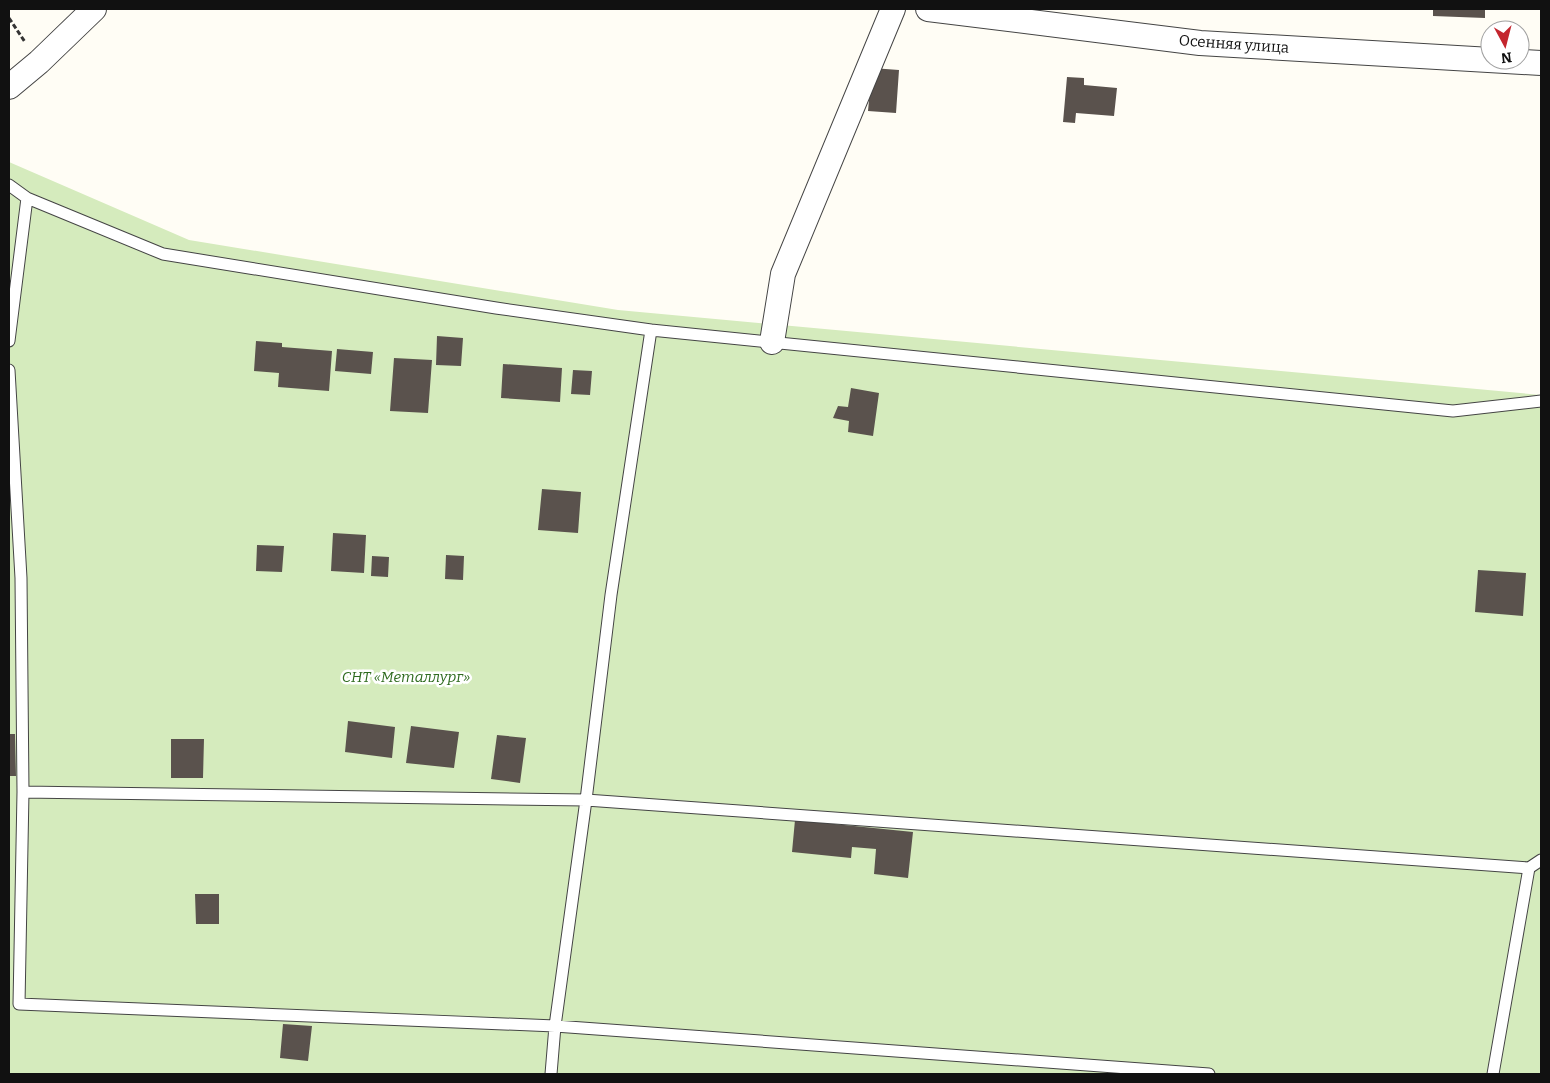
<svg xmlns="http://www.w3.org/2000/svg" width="1550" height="1083" viewBox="0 0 1550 1083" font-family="Bitter,serif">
<rect width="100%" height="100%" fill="#fffdf5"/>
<!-- green -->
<path fill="#d5ebbd" d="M9 162 189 240 618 310 1541 395V1074H9Z"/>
<!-- building -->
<path fill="#5a524d" d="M1433 9H1485V18L1433 16Z
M872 68 899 70 896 113 868 111Z
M1067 77 1084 78V85L1117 88 1114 116 1076 113 1075 123 1063 122Z
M437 336 463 338 461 366 436 365Z
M256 341 282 343V347L332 351 329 391 278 387 279 373 254 371Z
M337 349 373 352 371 374 335 371Z
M394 358 432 360 428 413 390 411Z
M503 364 562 368 560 402 501 398Z
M573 370 592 371 590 395 571 394Z
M851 388 879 393 873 436 848 432 849 421 833 418 838 406 848 407Z
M542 489 581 492 578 533 538 530Z
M333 533 366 535 364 573 331 571Z
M257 545 284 546 282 572 256 571Z
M446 555 464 556 463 580 445 579Z
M372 556 389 557 388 577 371 576Z
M1478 570 1526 573 1523 616 1475 612Z
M348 721 395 727 392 758 345 752Z
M411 726 459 732 454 768 406 763Z
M9 734H15L16 776H9Z
M497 735 526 738 520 783 491 779Z
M171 739H204L203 778H171Z
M795 820 913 832 908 878 874 874 876 849 852 847 851 858 792 852Z
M195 894H219V924H196Z
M283 1024 312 1026 308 1061 280 1058Z"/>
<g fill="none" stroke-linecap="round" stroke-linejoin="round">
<defs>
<path id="service" d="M9 185 27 198 163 254 496 308 651 330 1453 411 1541 401
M9 341 27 198
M9 370 21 578 23 792 19 1004 555 1026 1209 1074
M23 792 586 800 1529 868
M551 1074 555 1026 586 800 611 595 651 330
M1493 1074 1529 868 1541 860"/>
<path id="minor" d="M928 9 1200 43 1541 63
M9 87 39 62 94 9
M772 342 783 274 893 9"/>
</defs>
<!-- service casing -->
<use href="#service" stroke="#444" stroke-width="13"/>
<!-- minor casing -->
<use href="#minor" stroke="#444" stroke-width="26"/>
<!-- path -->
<path stroke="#333" stroke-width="3" stroke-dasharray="5 2.5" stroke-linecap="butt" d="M9 18 25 42"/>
<!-- service -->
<use href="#service" stroke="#fff" stroke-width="11"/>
<!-- minor -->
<use href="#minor" stroke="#fff" stroke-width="24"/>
</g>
<g text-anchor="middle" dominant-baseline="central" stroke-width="5" stroke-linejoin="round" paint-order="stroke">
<!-- street labels -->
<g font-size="15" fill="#111" stroke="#fff">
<text transform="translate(1234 44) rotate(4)">Осенняя улица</text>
</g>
<!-- park labels -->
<g font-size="15" font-style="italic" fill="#2f6b1f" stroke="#fff">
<text x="406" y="677">СНТ «Металлург»</text>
</g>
</g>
<!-- border -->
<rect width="1550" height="1083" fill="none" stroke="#111111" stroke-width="20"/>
<!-- north arrow -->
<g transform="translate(1505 45) rotate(173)"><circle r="24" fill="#ffffff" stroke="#a0a0a0"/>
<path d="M0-4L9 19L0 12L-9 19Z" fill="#c4262e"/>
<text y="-8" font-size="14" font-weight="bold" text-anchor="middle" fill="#111111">N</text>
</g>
</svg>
